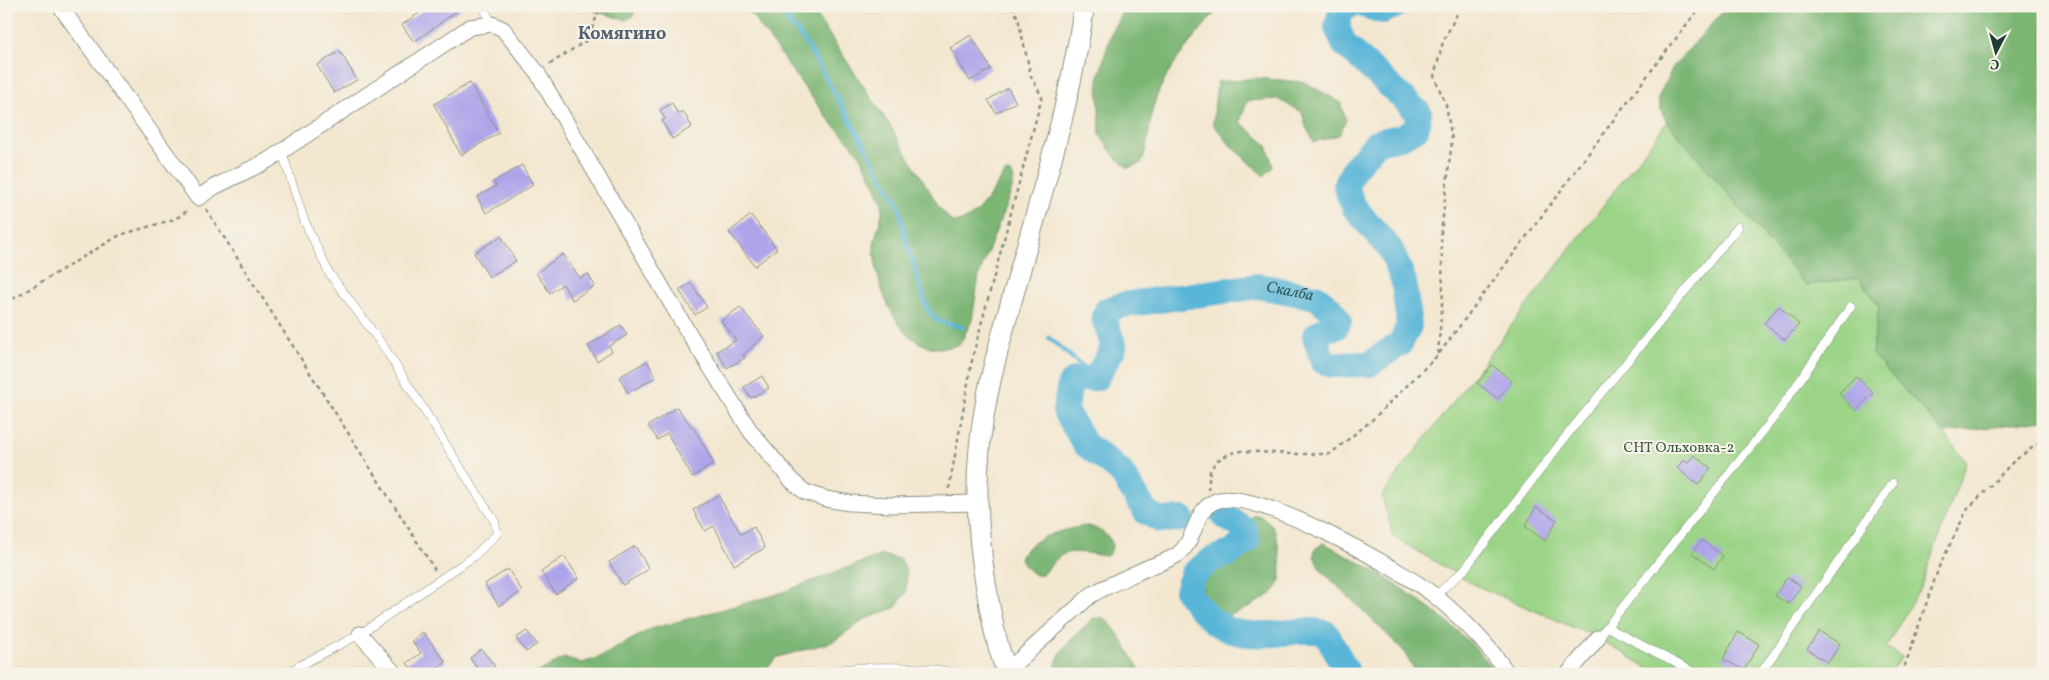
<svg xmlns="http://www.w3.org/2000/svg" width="2049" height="680" viewBox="0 0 2049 680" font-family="Vollkorn,serif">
<rect width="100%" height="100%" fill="#f7f3e8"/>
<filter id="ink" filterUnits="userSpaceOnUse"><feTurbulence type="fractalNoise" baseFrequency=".02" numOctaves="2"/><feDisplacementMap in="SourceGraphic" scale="10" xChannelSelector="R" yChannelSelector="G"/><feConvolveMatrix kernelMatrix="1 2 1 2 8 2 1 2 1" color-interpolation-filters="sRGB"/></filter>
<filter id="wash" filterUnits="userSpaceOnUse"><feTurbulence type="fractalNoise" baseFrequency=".0096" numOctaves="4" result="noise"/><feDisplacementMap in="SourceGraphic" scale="20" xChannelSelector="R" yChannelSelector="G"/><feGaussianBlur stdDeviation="1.12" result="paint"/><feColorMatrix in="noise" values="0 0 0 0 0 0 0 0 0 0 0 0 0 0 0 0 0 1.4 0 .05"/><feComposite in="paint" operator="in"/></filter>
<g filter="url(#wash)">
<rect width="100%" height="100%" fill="#f3e7d0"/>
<!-- green -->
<path fill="#9bd487" stroke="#5d885e" d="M1667 122 1806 285 1859 278 1879 306 1872 354 1944 433 1966 462 1921 586 1886 647 1902 657 1889 674H1658L1598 638 1475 585 1393 537 1382 495Z"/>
<!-- forest -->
<path fill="#7cb674" stroke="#4e7a54" d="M590 6H636L633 16 626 20 594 11Z
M742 6H810L890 126 940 208 952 222C977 224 992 190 1006 172L1011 173 1014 179 1011 192 979 275 972 320 960 344C904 366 876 292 874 248 874 234 884 218 882 204 881 196 864 163 860 155 849 140 834 127 823 112 798 80 775 46 751 14Z
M1125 6H1220C1196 37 1166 66 1154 104 1148 124 1150 144 1141 163L1128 168 1115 157 1100 135 1098 79 1112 31Z
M1728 6H2043V420L1944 433 1872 354 1879 306 1859 278 1806 285 1667 122 1662 113 1658 98 1673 67Z
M1256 78 1304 82 1340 102 1346 120 1339 135 1314 142 1306 127 1302 112 1277 99 1247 101 1240 122 1267 145 1273 167 1264 176 1232 147 1213 124 1217 82Z
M1254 514C1269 518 1276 528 1278 544 1279 556 1284 573 1278 585 1273 596 1264 598 1254 604 1228 620 1204 623 1202 584L1218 566 1247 554 1254 544 1255 536 1249 521Z
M1089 526C1103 531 1121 541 1107 556 1095 555 1078 550 1067 553 1045 559 1045 596 1020 559 1026 538 1070 527 1089 526Z
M1323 543C1372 566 1469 627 1495 674H1417L1402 649 1320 569 1314 556 1315 549Z
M881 555 901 559 907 574 906 593 895 608 865 619 832 642 778 657 760 674H535L564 658 582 663 598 658 651 629 775 595Z
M1093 618H1104C1121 632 1130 656 1143 674H1057C1049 655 1081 631 1093 618Z"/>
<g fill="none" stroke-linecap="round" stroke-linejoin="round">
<!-- stream -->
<path stroke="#5ab6d8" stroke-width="4.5" d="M776 6 806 43 899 206 907 244 928 311 938 321 962 327
M1049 338 1096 378"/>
<!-- river -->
<g stroke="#5ab6d8" stroke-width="26">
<path d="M1366 6 1383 11 1395 6"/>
<path d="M1224 516 1245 529 1247 541 1230 553 1211 560 1193 574 1187 591C1214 632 1236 638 1283 633 1298 631 1311 629 1326 633L1348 674"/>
<path id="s1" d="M1182 519 1160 520 1146 512 1120 471 1085 444 1065 411 1070 384 1077 379 1096 378 1114 347 1104 318 1107 310 1122 305 1259 286 1316 297 1331 309 1339 321 1336 327 1325 329 1315 336 1323 361 1332 365 1369 364 1400 344 1409 326 1404 282 1391 250 1354 207 1346 187 1353 170 1377 142 1401 137 1416 129 1419 113 1344 44 1337 27 1341 11 1349 6"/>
</g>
</g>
<g id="blocks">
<!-- building -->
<path fill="#aea4e9" d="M429 6H464L414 42 402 25Z
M971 35 991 69 970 81 950 48Z
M340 51 357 80 334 93 317 65Z
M470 83 499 133 461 155 434 104Z
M1008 88 1016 102 996 113 988 100Z
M672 103 678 114 683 111 692 127 672 139 662 121 665 119 660 110Z
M522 165 533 185 486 213 477 197 496 186 493 182Z
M751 215 777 249 755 266 729 232Z
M501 236 516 261 489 277 474 253Z
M563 254 580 278 588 274 595 286 572 300 563 284 550 293 536 273Z
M691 283 707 307 695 315 679 290Z
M1779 306 1799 324 1785 340 1764 323Z
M740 307 764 336 743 355 745 358 727 368 717 351 736 340 721 321Z
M621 325 627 335 609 346 612 351 597 361 588 346Z
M647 361 656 377 628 393 619 377Z
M1492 365 1512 381 1498 399 1477 383Z
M762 376 769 388 751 398 744 387Z
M1856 376 1873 393 1856 411 1839 393Z
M677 407 698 435 714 464 692 477 667 433 658 440 648 426Z
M1694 455 1711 468 1698 485 1677 468 1684 459 1688 462Z
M718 495 741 534 754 527 765 548 734 565 714 526 705 531 693 510Z
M1536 507 1557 520 1545 541 1525 526Z
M1702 540 1723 556 1714 569 1692 553Z
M635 546 649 569 623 585 609 562Z
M564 556 579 578 556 594 541 572Z
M508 569 522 591 499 606 485 584Z
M1787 577 1801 586 1789 604 1775 596Z
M527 631 537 644 526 652 516 638Z
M1819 631 1840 644 1828 663 1807 649Z
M423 632 446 662 430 674H415L407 663 421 653 412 641Z
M1738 632 1759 644 1744 670 1723 659Z
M481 649 495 666 486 674H481L470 658Z"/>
</g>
</g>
<g filter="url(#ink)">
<use href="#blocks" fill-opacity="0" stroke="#899282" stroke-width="1"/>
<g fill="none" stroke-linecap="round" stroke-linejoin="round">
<defs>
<path id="service" d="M483 6 492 24
M282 152 304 220 329 273 384 347 495 522 497 534 473 557 360 634 284 674
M1435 596 1464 570 1570 431 1738 227
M1607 627 1697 674
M1598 638 1776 415 1851 306
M826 674C849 663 934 667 960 674
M1760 674 1893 483"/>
<path id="minor" d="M60 6 198 198 214 187 267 161 470 27 492 24 503 29 537 72 685 327 751 432 792 481 805 492 826 499 850 503 891 505 977 503
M360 634 395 674
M1007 671 1091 595C1110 584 1130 576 1149 567 1158 564 1169 560 1177 555 1196 542 1194 509 1216 501 1254 486 1402 570 1435 596 1463 619 1488 644 1508 674
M1568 674 1598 638"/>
<path id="tertiary" d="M1008 674C996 646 991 615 986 586 979 543 975 498 979 454 983 399 999 345 1014 292 1040 198 1071 103 1084 6"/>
</defs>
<!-- service casing -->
<use href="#service" stroke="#899282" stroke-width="9"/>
<!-- minor casing -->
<use href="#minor" stroke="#899282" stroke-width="17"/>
<!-- tertiary casing -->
<use href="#tertiary" stroke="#899282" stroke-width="22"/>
<!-- path -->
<path stroke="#899282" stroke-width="2.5" stroke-dasharray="4 4" stroke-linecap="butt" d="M550 64 587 40 601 6
M206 209 435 570
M6 303 120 235 175 219 190 209
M1438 354 1443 292 1441 233 1452 140 1446 105 1434 76 1443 42 1461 6
M949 489 973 355 1042 97 1031 76 1018 18 1012 6
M1208 490 1210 471 1216 461 1231 453 1242 451 1289 454H1330L1371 421 1438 355 1621 110 1701 6
M1902 674 1939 567 1967 510 2014 461 2043 440"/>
<!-- service -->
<use href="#service" stroke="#fff" stroke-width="8"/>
<!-- minor -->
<use href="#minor" stroke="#fff" stroke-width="15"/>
<!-- tertiary -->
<use href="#tertiary" stroke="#fff" stroke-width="20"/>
</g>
</g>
<g text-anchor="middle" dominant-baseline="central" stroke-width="4" stroke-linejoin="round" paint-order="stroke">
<!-- park labels -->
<g font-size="15" fill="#385b45" stroke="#f7f3e8">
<text x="1679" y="448">СНТ Ольховка-2</text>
</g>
<!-- water labels -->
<g font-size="16" font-style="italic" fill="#2e5b5d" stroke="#f7f3e8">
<text stroke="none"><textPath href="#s1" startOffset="485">Скалба</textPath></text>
</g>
<!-- quarter labels -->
<g font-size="18" font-weight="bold" fill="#516173" stroke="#f7f3e8">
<text x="622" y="34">Комягино</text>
</g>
</g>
<!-- margin -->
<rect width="2049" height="680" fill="none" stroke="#f7f3e8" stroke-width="25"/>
<!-- north arrow -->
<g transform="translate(1996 52) rotate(186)" stroke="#f7f3e8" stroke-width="4" paint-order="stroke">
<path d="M0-4L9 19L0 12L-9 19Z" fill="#1f3d34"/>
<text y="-8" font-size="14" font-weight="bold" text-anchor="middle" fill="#1f3d34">С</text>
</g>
</svg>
